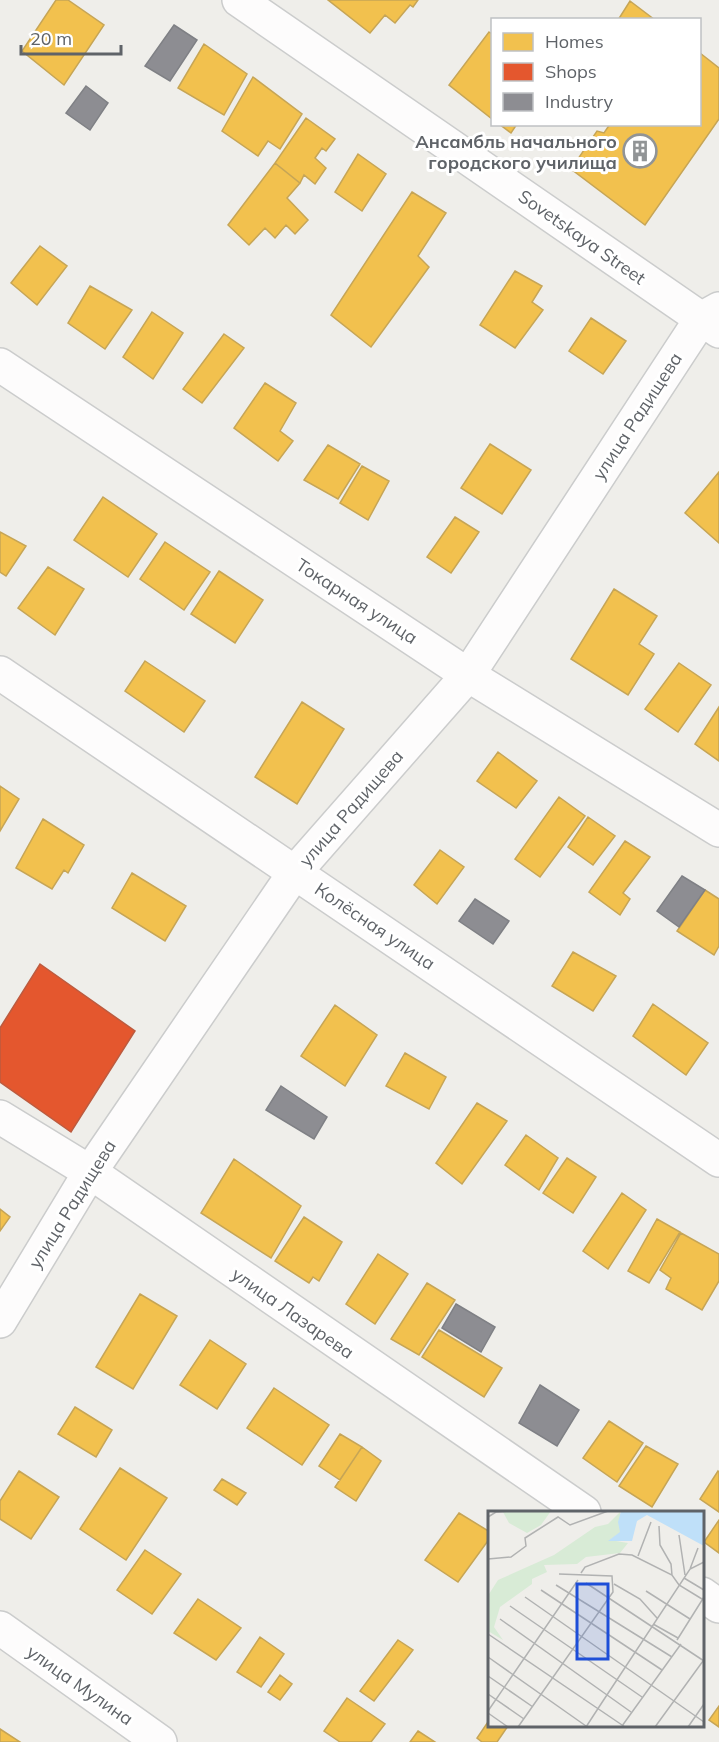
<svg xmlns="http://www.w3.org/2000/svg" width="719" height="1742" viewBox="0 0 719 1742" font-family="Mulish,sans-serif">
<rect width="100%" height="100%" fill="#efeeea"/>
<!-- homes -->
<path fill="#f2c14e" stroke="#c6a556" stroke-width="1.5" d="M56 0H68L104 25 64 85 22 51Z
M328 0H418L413 7 410 5 395 23 385 15 370 33Z
M630 1 655 20H618Z
M489 32 492 34V119L449 85Z
M204 44 247 74 224 115 178 88Z
M700 53 719 68V119L645 225 571 169 597 131 604 133 610 124H700Z
M253 77 302 114 280 149 268 141 258 156 222 131Z
M306 118 335 139 326 151 322 148 315 158 326 168 315 184 304 175 300 183 275 163Z
M499 124H517L511 133Z
M358 154 386 174 362 211 335 192Z
M275 163 300 183 287 198 308 220 295 234 286 225 275 238 265 228 249 245 228 225Z
M412 192 446 213 418 256 429 267 371 347 331 315Z
M40 246 67 266 37 305 11 283Z
M515 271 542 286 532 302 543 310 515 348 480 325Z
M90 286 132 310 105 349 68 323Z
M152 312 183 333 153 379 123 357Z
M591 318 626 341 603 374 569 351Z
M224 334 244 348 202 403 183 389Z
M265 383 296 403 280 431 293 441 278 461 234 428Z
M490 444 531 470 502 514 461 488Z
M328 445 360 464 338 499 304 480Z
M362 466 389 481 368 520 340 503Z
M719 472V543L685 513Z
M103 497 157 534 128 577 74 540Z
M455 517 479 532 451 573 427 557Z
M0 532 26 546 6 576 0 572Z
M165 542 210 572 184 610 140 579Z
M48 567 84 589 55 635 18 608Z
M219 571 263 600 235 643 191 614Z
M614 589 657 616 639 644 654 654 628 695 571 659Z
M145 661 205 701 184 732 125 691Z
M679 663 711 685 678 732 645 709Z
M302 702 344 729 297 804 255 777Z
M719 707V761L695 744Z
M498 752 537 781 516 808 477 781Z
M0 786 19 799 0 831Z
M559 797 585 816 540 877 515 859Z
M588 817 615 836 593 865 568 847Z
M43 819 84 845 68 873 64 870 52 889 16 868Z
M625 841 650 857 623 893 630 899 620 915 589 892Z
M440 850 464 867 437 904 414 885Z
M132 873 186 906 165 941 112 908Z
M705 890 719 899V946L714 955 677 931Z
M573 952 616 976 593 1011 552 986Z
M653 1004 708 1043 686 1075 633 1036Z
M335 1005 377 1035 345 1086 301 1056Z
M405 1053 446 1077 429 1109 386 1086Z
M477 1103 507 1121 462 1184 436 1163Z
M526 1135 558 1158 539 1190 505 1165Z
M567 1158 596 1177 573 1213 543 1193Z
M234 1159 301 1206 271 1258 201 1213Z
M622 1193 646 1210 608 1269 583 1251Z
M0 1209 10 1217 0 1231Z
M304 1217 342 1242 319 1281 313 1277 309 1283 275 1261Z
M657 1219 680 1232 649 1283 628 1271Z
M681 1233 719 1254V1281L702 1310 666 1289 671 1278 660 1270Z
M378 1254 408 1274 375 1324 346 1304Z
M427 1283 455 1300 419 1355 391 1339Z
M140 1294 177 1316 133 1389 96 1367Z
M439 1330 502 1368 484 1397 422 1357Z
M210 1340 246 1364 217 1409 180 1385Z
M274 1388 329 1425 302 1465 247 1428Z
M75 1407 112 1430 96 1457 58 1434Z
M609 1421 643 1443 617 1482 583 1458Z
M340 1434 362 1447 340 1480 319 1466Z
M646 1446 678 1464 652 1507 619 1486Z
M362 1447 381 1461 356 1501 335 1487Z
M120 1468 167 1498 126 1560 80 1529Z
M19 1471 59 1497 31 1539 0 1519V1501Z
M718 1471 719 1472V1512L700 1499Z
M222 1479 246 1493 237 1505 214 1490Z
M459 1513 490 1532V1538L458 1582 425 1560Z
M719 1520V1553L704 1542Z
M145 1550 181 1574 152 1614 117 1590Z
M198 1599 241 1628 216 1660 174 1633Z
M260 1637 284 1654 261 1687 237 1672Z
M398 1640 413 1650 374 1701 360 1691Z
M280 1675 292 1684 280 1700 268 1692Z
M347 1698 385 1724 371 1742H340L324 1731Z
M719 1706V1727L709 1720Z
M490 1719V1726H508L497 1742H482L477 1738Z
M0 1729 20 1742H0Z
M418 1731 435 1742H410Z"/>
<!-- shops -->
<path fill="#e4572e" stroke="#bc5b3f" stroke-width="1.5" d="M40 964 135 1031 71 1132 0 1082V1028Z"/>
<!-- industry -->
<path fill="#8d8d92" stroke="#7f8085" stroke-width="1.5" d="M174 25 197 40 170 81 145 66Z
M86 86 108 103 90 130 66 113Z
M682 876 705 890 679 927 657 911Z
M475 899 509 921 493 944 459 921Z
M281 1086 327 1117 314 1139 266 1110Z
M456 1304 495 1327 481 1352 442 1328Z
M540 1385 579 1410 557 1446 519 1423Z"/>
<g fill="none" stroke-linecap="round" stroke-linejoin="round">
<defs>
<path id="minor" d="M239 0 719 331
M0 365 468 675 719 830
M0 673 719 1160
M0 1117 90 1172 584 1512
M0 1321 90 1172 295 872 468 675 701 319 719 309
M702 1594 719 1606
M0 1628 160 1742"/>
</defs>
<!-- minor casing -->
<use href="#minor" stroke="#cbcccc" stroke-width="36"/>
<!-- minor -->
<use href="#minor" stroke="#fdfcfc" stroke-width="33"/>
</g>
<!-- icons -->
<defs>
<symbol id="building-ring" viewBox="-11 -11 22 22"><circle r="9.5" fill="#fff" stroke="#919496" stroke-width="1.5"/><path d="M-4-6H4V6H1V3H-1V6H-4ZM-2.5-4.3h1.7v1.8h-1.7ZM.8-4.3h1.7v1.8H.8ZM-2.5-1h1.7V.8h-1.7ZM.8-1h1.7V.8H.8Z" fill="#919496"/></symbol>
</defs>
<g fill-rule="evenodd">
<use href="#building-ring" x="621" y="132" width="38" height="38"/>
</g>
<g text-anchor="middle" dominant-baseline="central" stroke-width="6" stroke-linejoin="round" paint-order="stroke">
<!-- poi labels -->
<g font-size="18" font-weight="bold" fill="#5f6368" stroke="#fff" text-anchor="end">
<text x="617" y="141">Ансамбль начального<tspan x="617" dy="21">городского училища</tspan></text>
</g>
<!-- street labels -->
<g font-size="18" fill="#5f6368" stroke="#fff">
<text transform="translate(582 237) rotate(35)">Sovetskaya Street</text>
<text transform="translate(637 416) rotate(-57)">улица Радищева</text>
<text transform="translate(357 601) rotate(33)">Токарная улица</text>
<text transform="translate(351 808) rotate(-49)">улица Радищева</text>
<text transform="translate(375 926) rotate(34)">Колёсная улица</text>
<text transform="translate(72 1204) rotate(-58)">улица Радищева</text>
<text transform="translate(293 1313) rotate(35)">улица Лазарева</text>
<text transform="translate(80 1685) rotate(35)">улица Мулина</text>
</g>
</g>
<!-- overview -->
<g transform="translate(488 1511)">
<rect width="216" height="216" fill="#efeeea"/>
<path d="M63 0 53 14 39 22 21 12 15 1ZM132 1 133 21 122 29 140 32 132 42 98 46 89 53 56 54 59 61 44 68V73L12 96 6 116 15 129 0 120 1 83 10 69 66 44 107 16 120 13Z" fill="#d8ebd6"/>
<path d="M133 0H216V35L159 4 149 10 144 30H120L132 21 130 11Z" fill="#bfe0f9"/>
<path fill="none" stroke="#b1b2b2" stroke-width="1.5" d="M0 6 8 1 23 0M171 15 172 34 183 53 184 64M191 24 197 64M150 45 163 11M0 48 23 46 38 35 37 27 70 6 82 14 120 0M202 58 210 37M93 62 97 56 131 43 144 44 184 64 191 74 214 88M196 67 216 79M98 72 216 150M126 73 152 88 169 107M68 74 184 146M53 79 174 159M158 80 202 108M37 86 216 211M22 95 154 186M12 108 143 201M165 113 190 127M0 123 137 216M189 129 216 86M0 146 98 215M0 165 45 196M0 183 36 208M111 196 202 58 216 51M0 200 90 69M0 202 20 216M134 215 193 133M30 216 125 81 124 65 71 63M98 216 111 196M167 216 215 150M200 216 216 193"/>
<path fill="#1d4ed8" fill-opacity="0.15" stroke="#1d4ed8" stroke-width="3" d="M89 73H120V148H89Z"/>
<rect width="216" height="216" fill="none" stroke="#5f6368" stroke-width="3"/>
</g>
<!-- legend -->
<rect x="491" y="18" width="210" height="108" fill="#ffffff" stroke="#bfc1c3" stroke-width="1.5"/>
<rect x="503" y="33" width="30" height="18" fill="#f2c14e" stroke="#bfc1c3" stroke-width="1.5"/>
<text x="545" y="48" font-size="18" fill="#5f6368">Homes</text>
<rect x="503" y="63" width="30" height="18" fill="#e4572e" stroke="#bfc1c3" stroke-width="1.5"/>
<text x="545" y="78" font-size="18" fill="#5f6368">Shops</text>
<rect x="503" y="93" width="30" height="18" fill="#8d8d92" stroke="#bfc1c3" stroke-width="1.5"/>
<text x="545" y="108" font-size="18" fill="#5f6368">Industry</text>
<!-- scale -->
<path d="M21 45v9h100v-9" fill="none" stroke="#5f6368" stroke-width="3"/>
<text x="30" y="45" font-size="18" fill="#5f6368" stroke="#ffffff" stroke-width="4.5" paint-order="stroke">20 m</text>
</svg>
